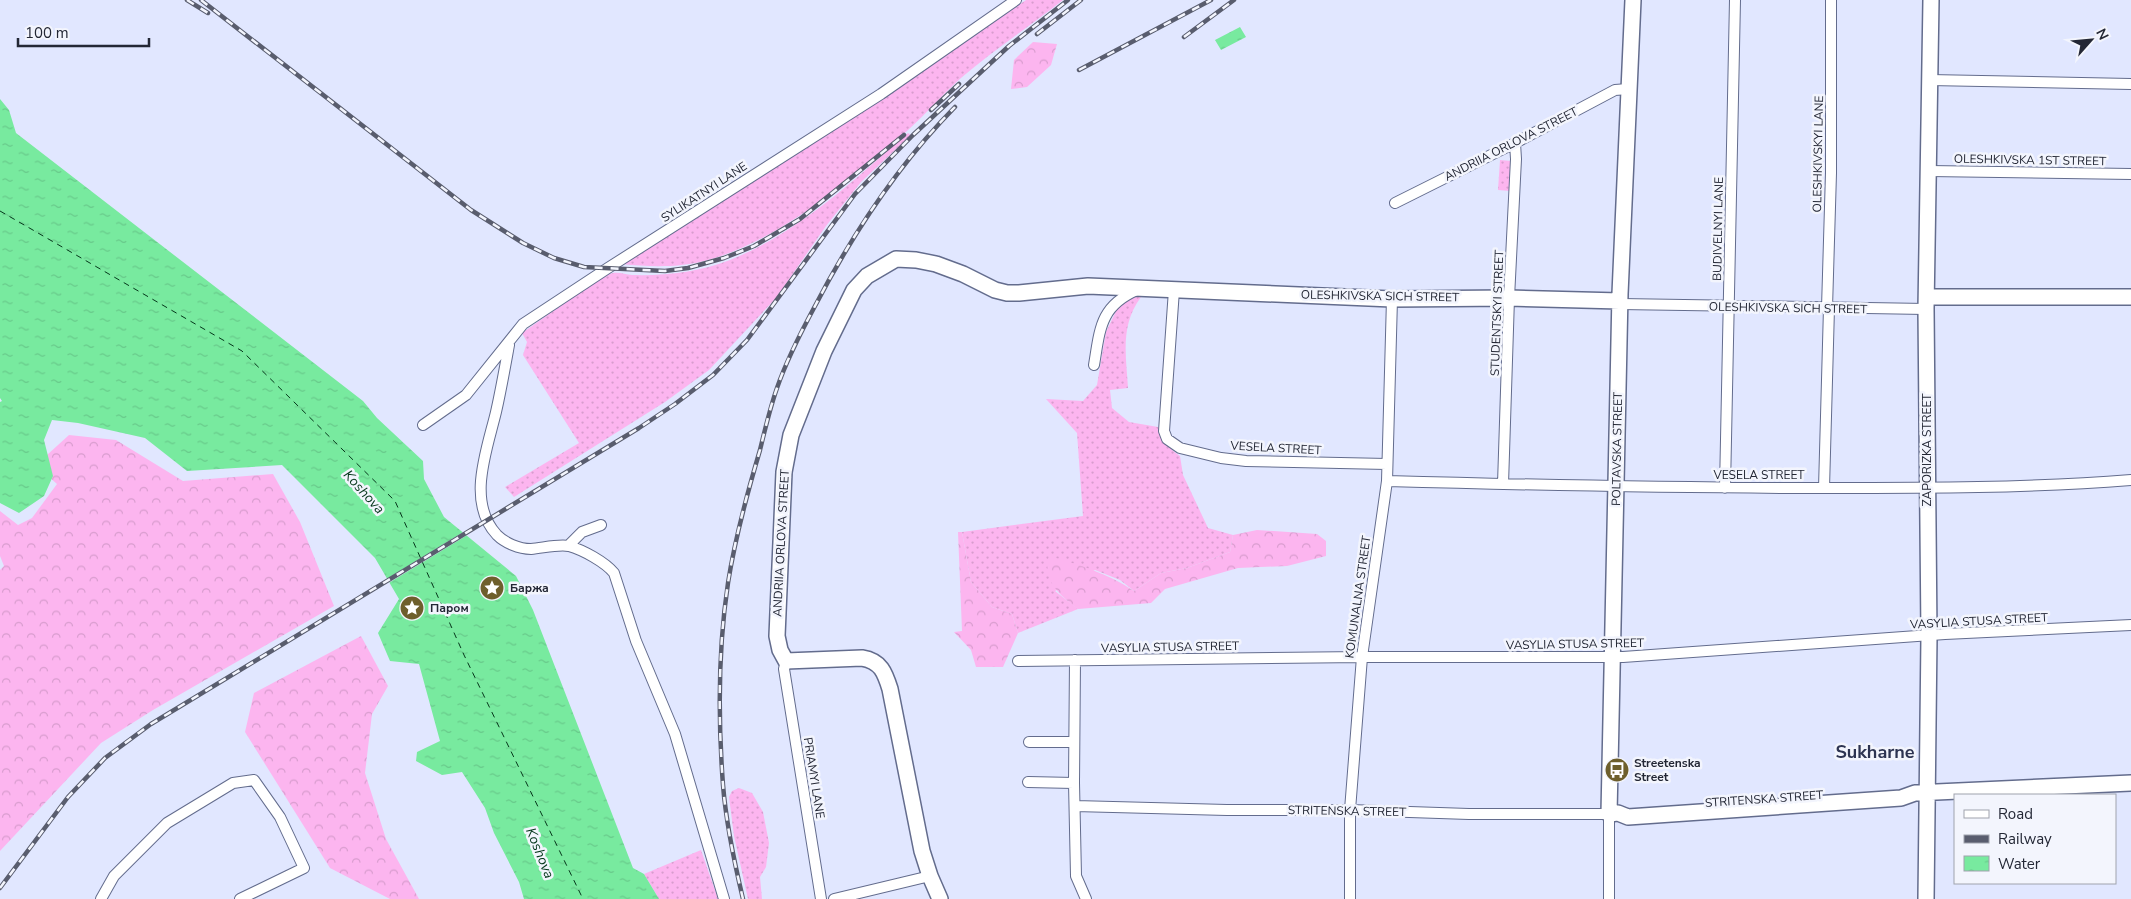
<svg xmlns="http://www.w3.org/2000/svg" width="2131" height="899" viewBox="0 0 2131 899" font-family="'Nunito Sans',sans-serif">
<defs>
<pattern id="grass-dots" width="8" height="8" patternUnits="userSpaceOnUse" patternTransform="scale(1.25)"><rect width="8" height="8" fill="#fcb5ef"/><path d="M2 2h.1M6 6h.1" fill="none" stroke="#d89cce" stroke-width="1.8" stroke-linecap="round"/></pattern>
<pattern id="forest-crowns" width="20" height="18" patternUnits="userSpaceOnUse" patternTransform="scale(1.25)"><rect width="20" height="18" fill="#fcb5ef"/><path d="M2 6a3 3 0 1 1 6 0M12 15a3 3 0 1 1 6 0" fill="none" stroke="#d89cce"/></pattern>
<pattern id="water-ripples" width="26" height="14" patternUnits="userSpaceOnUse" patternTransform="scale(1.25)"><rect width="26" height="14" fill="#78ea9f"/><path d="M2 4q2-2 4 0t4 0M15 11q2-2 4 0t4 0" fill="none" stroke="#68c98a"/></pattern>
</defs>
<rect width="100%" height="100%" fill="#e1e7ff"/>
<!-- grass -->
<path fill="url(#grass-dots)" d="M1026 0H1063C1030 26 994 50 961 78 942 95 926 114 907 131 855 178 776 242 708 260 679 268 651 267 622 264L884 98Z
M908 133 911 135 861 182 826 226 776 298 709 370 665 402 514 497 505 487 579 443 523 355 527 342 522 333C534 325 606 273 613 273 620 272 626 275 632 275 665 276 699 272 730 260 798 233 854 180 908 133Z
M1500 160 1511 161 1510 191 1498 190Z
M1135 297H1141C1120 325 1126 355 1128 388L1110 390 1112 408 1129 422 1158 427C1163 441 1168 448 1180 456L1183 475 1208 528 1233 535 1230 552 1187 568 1161 573 1134 591 1120 580 1095 570 1055 591 1078 609 1018 633 1012 614 992 607 971 582 962 532 1083 516 1077 433 1046 399 1083 401 1097 385 1106 332 1120 303Z
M739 788 752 793 763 812 769 843 766 867 760 877 762 899H748L734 836 729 797 732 791Z
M701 850 718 899H659L644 874Z"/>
<!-- forest -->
<path fill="url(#forest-crowns)" d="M1033 42 1057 44 1051 65 1027 87 1011 89 1014 60Z
M69 435 116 440 183 481 273 474 300 522 334 606 153 710 101 743 0 851V570L4 566 0 556V511L18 525 32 518 57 484 36 465Z
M1257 530 1317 534 1326 541V556L1287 566 1238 568 1165 589 1151 603 1078 609C1060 595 1042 581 1049 556 1079 565 1108 573 1134 591L1161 573 1187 568 1230 552 1233 535Z
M958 532H962L971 582 992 607 1012 614 1018 633 1003 667H976L971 650 954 632 962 631Z
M361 636 388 686 372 714 365 773 386 839 419 899H390L330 868 245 732 254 693Z"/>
<!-- water -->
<path fill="url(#water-ripples)" d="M1240 27 1246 37 1221 50 1215 40Z
M0 99 9 110 16 133 363 401 377 418 423 461 424 479 444 517 516 576 533 610 633 868 644 874 659 899H524L519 882 494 833 485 808 462 772 442 775 416 761 417 752 440 741 419 664 390 661 378 633 399 599 375 558 282 465 187 471 145 438 78 423 52 420 44 440 53 476 44 496 19 513 0 503V402L2 401 0 398Z"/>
<!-- pier -->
<path fill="#e1e7ff" d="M465 531 469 534 387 584 385 580Z"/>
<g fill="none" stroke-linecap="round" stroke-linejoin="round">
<!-- ferry -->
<path stroke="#05371b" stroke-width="1" stroke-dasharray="6 5" stroke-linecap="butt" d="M0 211 242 351 395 501 464 655 583 899"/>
<defs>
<path id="street" d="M1929 80 2131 84
M1929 171 2131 174
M1395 203 1515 143 1615 90 1628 89
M1174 290 1164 431 1167 439 1180 448 1221 458 1246 461 1387 464
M1620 304 1926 309
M1827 308 1831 173V0
M509 345C505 367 501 390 496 412 487 450 466 502 497 535 505 543 519 549 531 549 543 548 558 544 569 546 583 550 605 562 614 573L636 641 675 734 724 899
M1094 365C1100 329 1100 306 1137 290
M423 425 466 395 523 324 608 268 881 94 1016 0
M1387 481C1533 485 1679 488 1825 488 1927 488 2029 488 2131 480
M1503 484 1509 298 1516 159 1515 143
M1725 488 1735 0
M1824 488 1829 308
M568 546 582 532 601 525
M1075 660 1074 783 1076 876 1086 899
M786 661 784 669 821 899
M1018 661 1362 657H1623L1945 634 2131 625
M1029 742H1074
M1028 782 1074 783
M1075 806 1227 810H1350L1469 814H1609V899
M101 899 114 876 167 823 233 783 254 780 280 817 304 868 240 899
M834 899 930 876
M1350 899V810L1362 657 1387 481 1392 299"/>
<path id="secondary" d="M1633 0 1620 294 1609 814 1618 813 1628 817 1901 798 1915 793 2131 783
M1927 297H2131
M940 899 930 876 922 851 890 689C885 673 881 661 862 658L786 661 780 650 777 636 784 472 791 435 824 351 854 290 867 276 896 259 916 260 936 264 963 274 995 290 1007 293H1019L1088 286 1392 299 1509 298 1620 301
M1926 899 1929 636 1926 309 1931 0"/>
</defs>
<!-- street casing -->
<use href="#street" stroke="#636c8d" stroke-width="12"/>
<!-- secondary casing -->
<use href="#secondary" stroke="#636c8d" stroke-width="18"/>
<!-- street -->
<use href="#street" stroke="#fff" stroke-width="10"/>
<!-- secondary -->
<use href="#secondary" stroke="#fff" stroke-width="15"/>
<defs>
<path id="rail" d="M187 0 208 13
M201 0 471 210 523 243 554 258 584 267 665 271 688 268 724 258 754 246 800 219 904 135
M1037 34 1081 0
M1184 37 1234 0
M1079 70 1211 0
M931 110 959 84
M0 888 68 797 105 758 151 724 639 428 675 404 713 375 747 340 855 194 913 135 1009 46 1068 0
M743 899C734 861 726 823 723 785 718 718 718 649 728 583 735 538 747 494 760 450 765 429 770 408 777 388 787 359 801 332 815 306 853 233 897 166 955 107"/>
</defs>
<!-- rail casing -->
<use href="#rail" stroke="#595d6e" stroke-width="4.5"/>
<!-- rail -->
<use href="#rail" stroke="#f3f5fd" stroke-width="2.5" stroke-dasharray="8" stroke-linecap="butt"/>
</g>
<!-- icons -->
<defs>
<symbol id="sight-disc" viewBox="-11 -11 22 22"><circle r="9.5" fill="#6e5f2c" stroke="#f3f5fd"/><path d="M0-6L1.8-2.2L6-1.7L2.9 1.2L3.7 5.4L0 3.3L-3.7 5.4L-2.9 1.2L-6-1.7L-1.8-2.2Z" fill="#fff"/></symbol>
<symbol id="bus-disc" viewBox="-11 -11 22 22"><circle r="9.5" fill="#6e5f2c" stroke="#f3f5fd"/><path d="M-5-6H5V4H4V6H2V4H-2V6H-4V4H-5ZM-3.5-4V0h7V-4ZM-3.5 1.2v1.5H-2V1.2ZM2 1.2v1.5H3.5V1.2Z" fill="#fff"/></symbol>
</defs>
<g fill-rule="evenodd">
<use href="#sight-disc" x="478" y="574" width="28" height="28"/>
<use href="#sight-disc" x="398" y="594" width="28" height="28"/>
<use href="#bus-disc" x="1603" y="756" width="28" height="28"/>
</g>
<g text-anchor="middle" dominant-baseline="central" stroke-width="5" stroke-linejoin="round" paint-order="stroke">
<!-- street labels -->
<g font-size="12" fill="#232735" stroke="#f3f5fd">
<text transform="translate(1511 144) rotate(-27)">ANDRIIA ORLOVA STREET</text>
<text transform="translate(1818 154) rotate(-89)">OLESHKIVSKYI LANE</text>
<text transform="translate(2030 160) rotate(1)">OLESHKIVSKA 1ST STREET</text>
<text transform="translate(704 192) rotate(-33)">SYLIKATNYI LANE</text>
<text transform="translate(1718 229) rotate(-89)">BUDIVELNYI LANE</text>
<text transform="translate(1380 296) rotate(1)">OLESHKIVSKA SICH STREET</text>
<text transform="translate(1788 308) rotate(1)">OLESHKIVSKA SICH STREET</text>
<text transform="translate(1497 313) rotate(-88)">STUDENTSKYI STREET</text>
<text transform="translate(1276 448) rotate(3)">VESELA STREET</text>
<text transform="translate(1617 449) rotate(-89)">POLTAVSKA STREET</text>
<text transform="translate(1927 450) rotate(-90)">ZAPORIZKA STREET</text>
<text x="1759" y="475">VESELA STREET</text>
<text transform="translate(781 543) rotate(-87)">ANDRIIA ORLOVA STREET</text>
<text transform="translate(1358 597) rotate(-82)">KOMUNALNA STREET</text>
<text transform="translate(1979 621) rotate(-3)">VASYLIA STUSA STREET</text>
<text transform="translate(1575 644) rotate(-1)">VASYLIA STUSA STREET</text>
<text transform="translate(1170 647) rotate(-1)">VASYLIA STUSA STREET</text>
<text transform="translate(814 778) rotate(81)">PRIAMYI LANE</text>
<text transform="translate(1764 799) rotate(-4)">STRITENSKA STREET</text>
<text transform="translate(1347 811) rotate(1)">STRITENSKA STREET</text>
</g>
<!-- poi labels -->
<g font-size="12" font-weight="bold" fill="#232735" stroke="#f3f5fd" text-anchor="start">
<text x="510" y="588">Баржа</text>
<text x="430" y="608">Паром</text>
<text x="1634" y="763">Streetenska<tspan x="1634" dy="14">Street</tspan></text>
</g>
<!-- water labels -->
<g font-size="14" font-style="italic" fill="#05371b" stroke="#f3f5fd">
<text transform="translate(364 492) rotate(48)">Koshova</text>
<text transform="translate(540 853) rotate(68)">Koshova</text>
</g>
<!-- district labels -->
<g font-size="18" font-weight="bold" fill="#2d3452" stroke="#f3f5fd">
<text x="1875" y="752">Sukharne</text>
</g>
</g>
<!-- legend -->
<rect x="1954" y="794" width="162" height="90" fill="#f3f5fd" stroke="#a0a3ad"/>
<rect x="1964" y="810" width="25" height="8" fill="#ffffff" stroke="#a0a3ad"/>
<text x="1998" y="819" font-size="15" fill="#232735">Road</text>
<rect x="1964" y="835" width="25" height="8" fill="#595d6e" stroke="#a0a3ad"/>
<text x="1998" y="844" font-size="15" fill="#232735">Railway</text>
<rect x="1964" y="856" width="25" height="15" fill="url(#water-ripples)" stroke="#a0a3ad"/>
<text x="1998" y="869" font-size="15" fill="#232735">Water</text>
<!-- north arrow -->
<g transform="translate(2091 40) rotate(63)" stroke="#f3f5fd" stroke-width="4" paint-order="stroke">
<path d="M0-4L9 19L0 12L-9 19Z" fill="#232735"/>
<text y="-8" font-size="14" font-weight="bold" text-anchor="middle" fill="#232735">N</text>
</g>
<!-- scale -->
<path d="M18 38v8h131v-8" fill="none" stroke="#232735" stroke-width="2.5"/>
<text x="25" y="38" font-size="15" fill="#232735" stroke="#f3f5fd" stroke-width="4" paint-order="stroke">100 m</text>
</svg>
